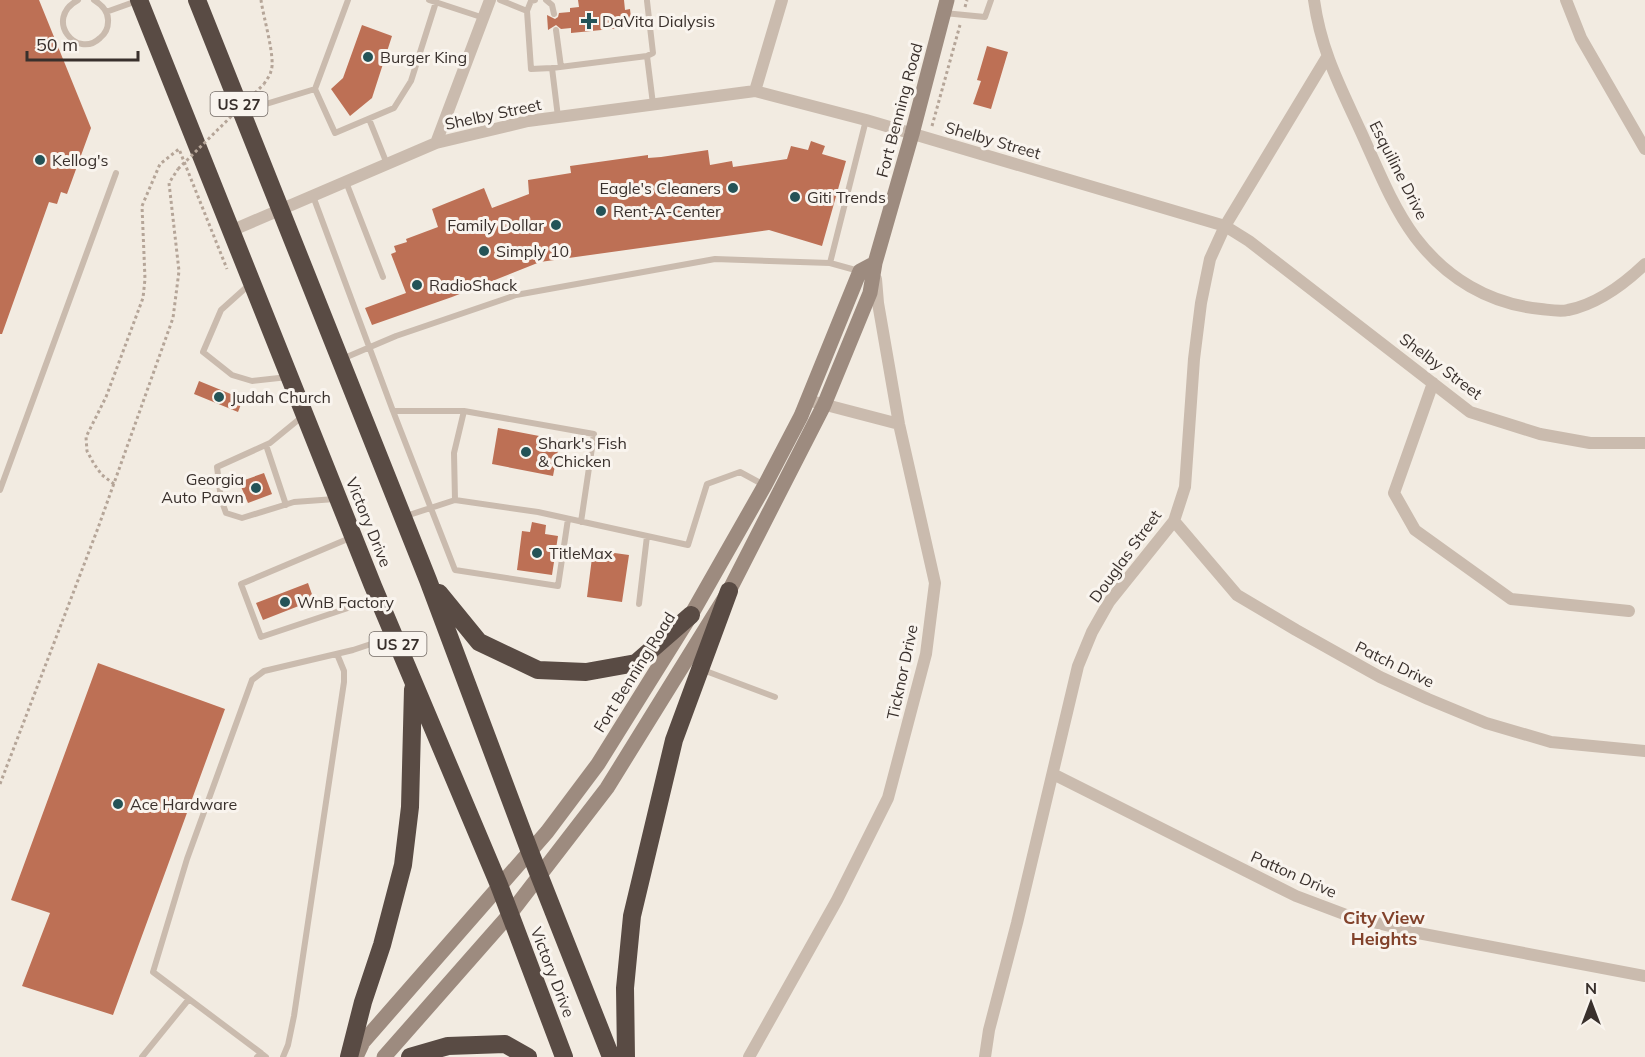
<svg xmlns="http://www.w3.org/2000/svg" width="1645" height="1057" viewBox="0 0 1645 1057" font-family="Mulish,sans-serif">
<rect width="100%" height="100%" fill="#f2ebe1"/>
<!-- building -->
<path fill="#bd7055" d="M0 0H39L91 128 67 194 61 192 57 204 49 202 2 334H0Z
M578 0H624L625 10 630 9 632 27 571 33V28L561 29 556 25 548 30 547 15 555 19 558 17 559 13 570 12V8L579 7Z
M362 25 392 36 372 98 350 116 331 89 343 78Z
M987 46 1008 52 991 109 973 104 981 81 977 80Z
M811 141 825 146 822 154 846 161 822 246 769 230 540 262 452 297 372 325 365 308 406 293 391 254 396 252 394 246 407 242 406 239 438 227 432 209 484 188 492 208 529 194 528 180 571 173 570 166 648 155V158L661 157 708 150 710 165 732 161 733 167 787 159 791 146 808 150Z
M199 381 243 399 238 412 194 394Z
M498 428 560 440 553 476 492 464Z
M264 473 272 494 248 503 239 482Z
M532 522 546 525 545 534 558 536 552 575 517 570 522 531 530 532Z
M593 550 629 555 622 602 587 597Z
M308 583 314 600 263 620 256 603Z
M98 663 225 709 113 1015 22 986 50 913 11 900Z"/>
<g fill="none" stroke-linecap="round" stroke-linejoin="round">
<!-- path -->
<path stroke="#b5a598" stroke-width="3" stroke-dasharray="3 3" stroke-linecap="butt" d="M261 0C263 16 276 59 271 71 270 76 266 80 264 84
M965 7 967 0
M932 126 960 25
M114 484 102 475 94 464 87 451 86 437 106 397 143 298 145 279 142 206 160 164 179 149 227 269
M0 784 98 528 173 318 179 271 169 183 178 169"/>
<!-- lane -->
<path stroke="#cabbae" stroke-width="6" d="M78 0C43 19 77 60 100 38 105 34 108 28 108 22 109 12 102 5 94 0
M429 0 484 18
M500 0 527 11 531 69 552 68
M546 0 552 5 554 14
M647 1 653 53 647 56
M527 11 531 1 535 0
M106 12 137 1
M944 13 985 17 991 0
M556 30 561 67
M315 89 335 133 394 108 411 81 436 2
M243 111 315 89 348 0
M558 117 552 68 647 56 653 104
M369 119 387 164
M346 182 383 277
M313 196 393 411
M830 263 866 120
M250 284 221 310 203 352 232 375 252 381 288 377
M342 359 396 336 516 295 715 259 830 263 859 271
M464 411H393L455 570 558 586 568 519
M303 416 270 443 217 467 221 499 226 513 242 518 294 502 335 499
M266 445 286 505
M0 490 116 173
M455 500 454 453 464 411 594 434 581 522
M406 516 455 500 538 512 688 545 707 484 740 472 764 485
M350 538 241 584 261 637 375 599
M639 604 647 536
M703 670 775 697
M261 1053 153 972 187 859 252 680 264 671 353 650 392 637
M142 1057 189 999
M257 1057 261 1053 266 1057
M283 1057 288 1045 294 1016 344 682V671L337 654"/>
<!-- street -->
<path stroke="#cabbae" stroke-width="12" d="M1314 0C1321 51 1340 86 1361 132 1377 167 1392 206 1415 237 1446 278 1489 304 1541 309 1550 310 1560 312 1568 310 1598 304 1623 285 1645 264
M1566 0 1581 38 1645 149
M755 91 782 0
M436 143 490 0
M233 230 436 143 528 121 755 91 866 120 1225 226 1249 241 1470 412 1540 434 1590 443H1645
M1433 383 1394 493 1415 530 1511 599 1629 611
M807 400 899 424
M1174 521 1237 595 1296 630 1380 677 1428 699 1486 723 1551 742 1645 751
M1053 774 1296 896 1349 916 1418 933 1645 976
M749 1057 837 900 888 798 926 654 935 583 899 424 878 303 876 279
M985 1057 989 1030 1017 923 1078 666 1092 632 1109 602 1174 521 1185 487 1194 359 1201 303 1210 259 1225 226 1327 57"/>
<!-- secondary -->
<path stroke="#9d8b7f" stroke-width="15" d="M356 1057 363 1042 547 832 598 764 691 615 765 485 801 416 860 271 875 263
M384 1057 510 914 607 788 729 591 824 405 870 293 875 263 912 134 947 0"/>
<!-- highway -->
<path stroke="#594b44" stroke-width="18" d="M139 0 373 586 499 885 564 1057
M197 0 428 580 530 852 611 1057
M439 593 479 642 538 670 586 672 636 663 691 615
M349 1057 363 1002 382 945 403 865 410 807 413 689
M410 1057 448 1046 505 1044 528 1057
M626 1057 625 988 632 916 674 740 729 591"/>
<!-- path-bridge -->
<path stroke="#b5a598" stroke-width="3" stroke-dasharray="3 3" stroke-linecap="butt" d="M178 169 264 84"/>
</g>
<!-- markers -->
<g fill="#245357" stroke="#f9f4ee" stroke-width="2">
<path d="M586 12h6v6h6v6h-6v6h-6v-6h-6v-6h6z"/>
<circle cx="368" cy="57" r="6"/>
<circle cx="40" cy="160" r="6"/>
<circle cx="733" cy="188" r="6"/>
<circle cx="795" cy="197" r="6"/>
<circle cx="601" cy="211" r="6"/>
<circle cx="556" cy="225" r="6"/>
<circle cx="484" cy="251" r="6"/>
<circle cx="417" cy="285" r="6"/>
<circle cx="219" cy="397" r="6"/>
<circle cx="526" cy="452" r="6"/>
<circle cx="256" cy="488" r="6"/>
<circle cx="537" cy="553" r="6"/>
<circle cx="285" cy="602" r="6"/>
<circle cx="118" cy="804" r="6"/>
</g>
<g text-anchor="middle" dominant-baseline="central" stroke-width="6" stroke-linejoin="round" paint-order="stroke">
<!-- shield labels -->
<g fill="#f9f4ee" stroke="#736b66" stroke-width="1.5">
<rect x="210.5" y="92" width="57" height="24" rx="4.5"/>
<rect x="369.5" y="632" width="57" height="24" rx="4.5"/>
</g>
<g font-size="15" font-weight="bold" fill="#39302c">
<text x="239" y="104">US 27</text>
<text x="398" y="644">US 27</text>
</g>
<!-- poi labels -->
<g font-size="16" fill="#39302c" stroke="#f9f4ee" text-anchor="start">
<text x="602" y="21">DaVita Dialysis</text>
<text x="380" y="57">Burger King</text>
<text x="52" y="160">Kellog's</text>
<text x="721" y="188" text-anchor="end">Eagle's Cleaners</text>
<text x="807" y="197">Giti Trends</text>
<text x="613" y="211">Rent-A-Center</text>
<text x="544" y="225" text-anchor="end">Family Dollar</text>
<text x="496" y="251">Simply 10</text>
<text x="429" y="285">RadioShack</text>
<text x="231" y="397">Judah Church</text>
<text x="538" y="443">Shark's Fish<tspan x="538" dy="18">&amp; Chicken</tspan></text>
<text x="244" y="479" text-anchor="end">Georgia<tspan x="244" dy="18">Auto Pawn</tspan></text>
<text x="549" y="553">TitleMax</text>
<text x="297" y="602">WnB Factory</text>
<text x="130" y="804">Ace Hardware</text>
</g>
<!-- street labels -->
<g font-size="16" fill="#39302c" stroke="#f9f4ee">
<text transform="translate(899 110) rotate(-75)">Fort Benning Road</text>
<text transform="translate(493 114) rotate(-12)">Shelby Street</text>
<text transform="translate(993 140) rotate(16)">Shelby Street</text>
<text transform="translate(1399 170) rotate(63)">Esquiline Drive</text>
<text transform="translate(1441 366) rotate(37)">Shelby Street</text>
<text transform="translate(369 522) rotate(68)">Victory Drive</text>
<text transform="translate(1125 556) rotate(-54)">Douglas Street</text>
<text transform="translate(1395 664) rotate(26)">Patch Drive</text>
<text transform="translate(634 672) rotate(-58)">Fort Benning Road</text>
<text transform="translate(902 672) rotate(-78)">Ticknor Drive</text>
<text transform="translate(1294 874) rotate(24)">Patton Drive</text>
<text transform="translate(553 972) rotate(69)">Victory Drive</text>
</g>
<!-- neighbourhood labels -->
<g font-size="18" font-weight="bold" fill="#82422b" stroke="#f9f4ee">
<text x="1384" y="917">City View<tspan x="1384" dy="21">Heights</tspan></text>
</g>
</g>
<!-- north arrow -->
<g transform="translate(1591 1003)" stroke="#f9f4ee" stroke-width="4.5" paint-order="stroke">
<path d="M0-4.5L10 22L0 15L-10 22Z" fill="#39302c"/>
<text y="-9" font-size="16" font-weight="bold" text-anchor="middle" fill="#39302c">N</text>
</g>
<!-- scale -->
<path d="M27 51v9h111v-9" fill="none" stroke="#39302c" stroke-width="3"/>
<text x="36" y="51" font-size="18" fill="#39302c" stroke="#f9f4ee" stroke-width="4.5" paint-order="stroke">50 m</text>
</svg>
